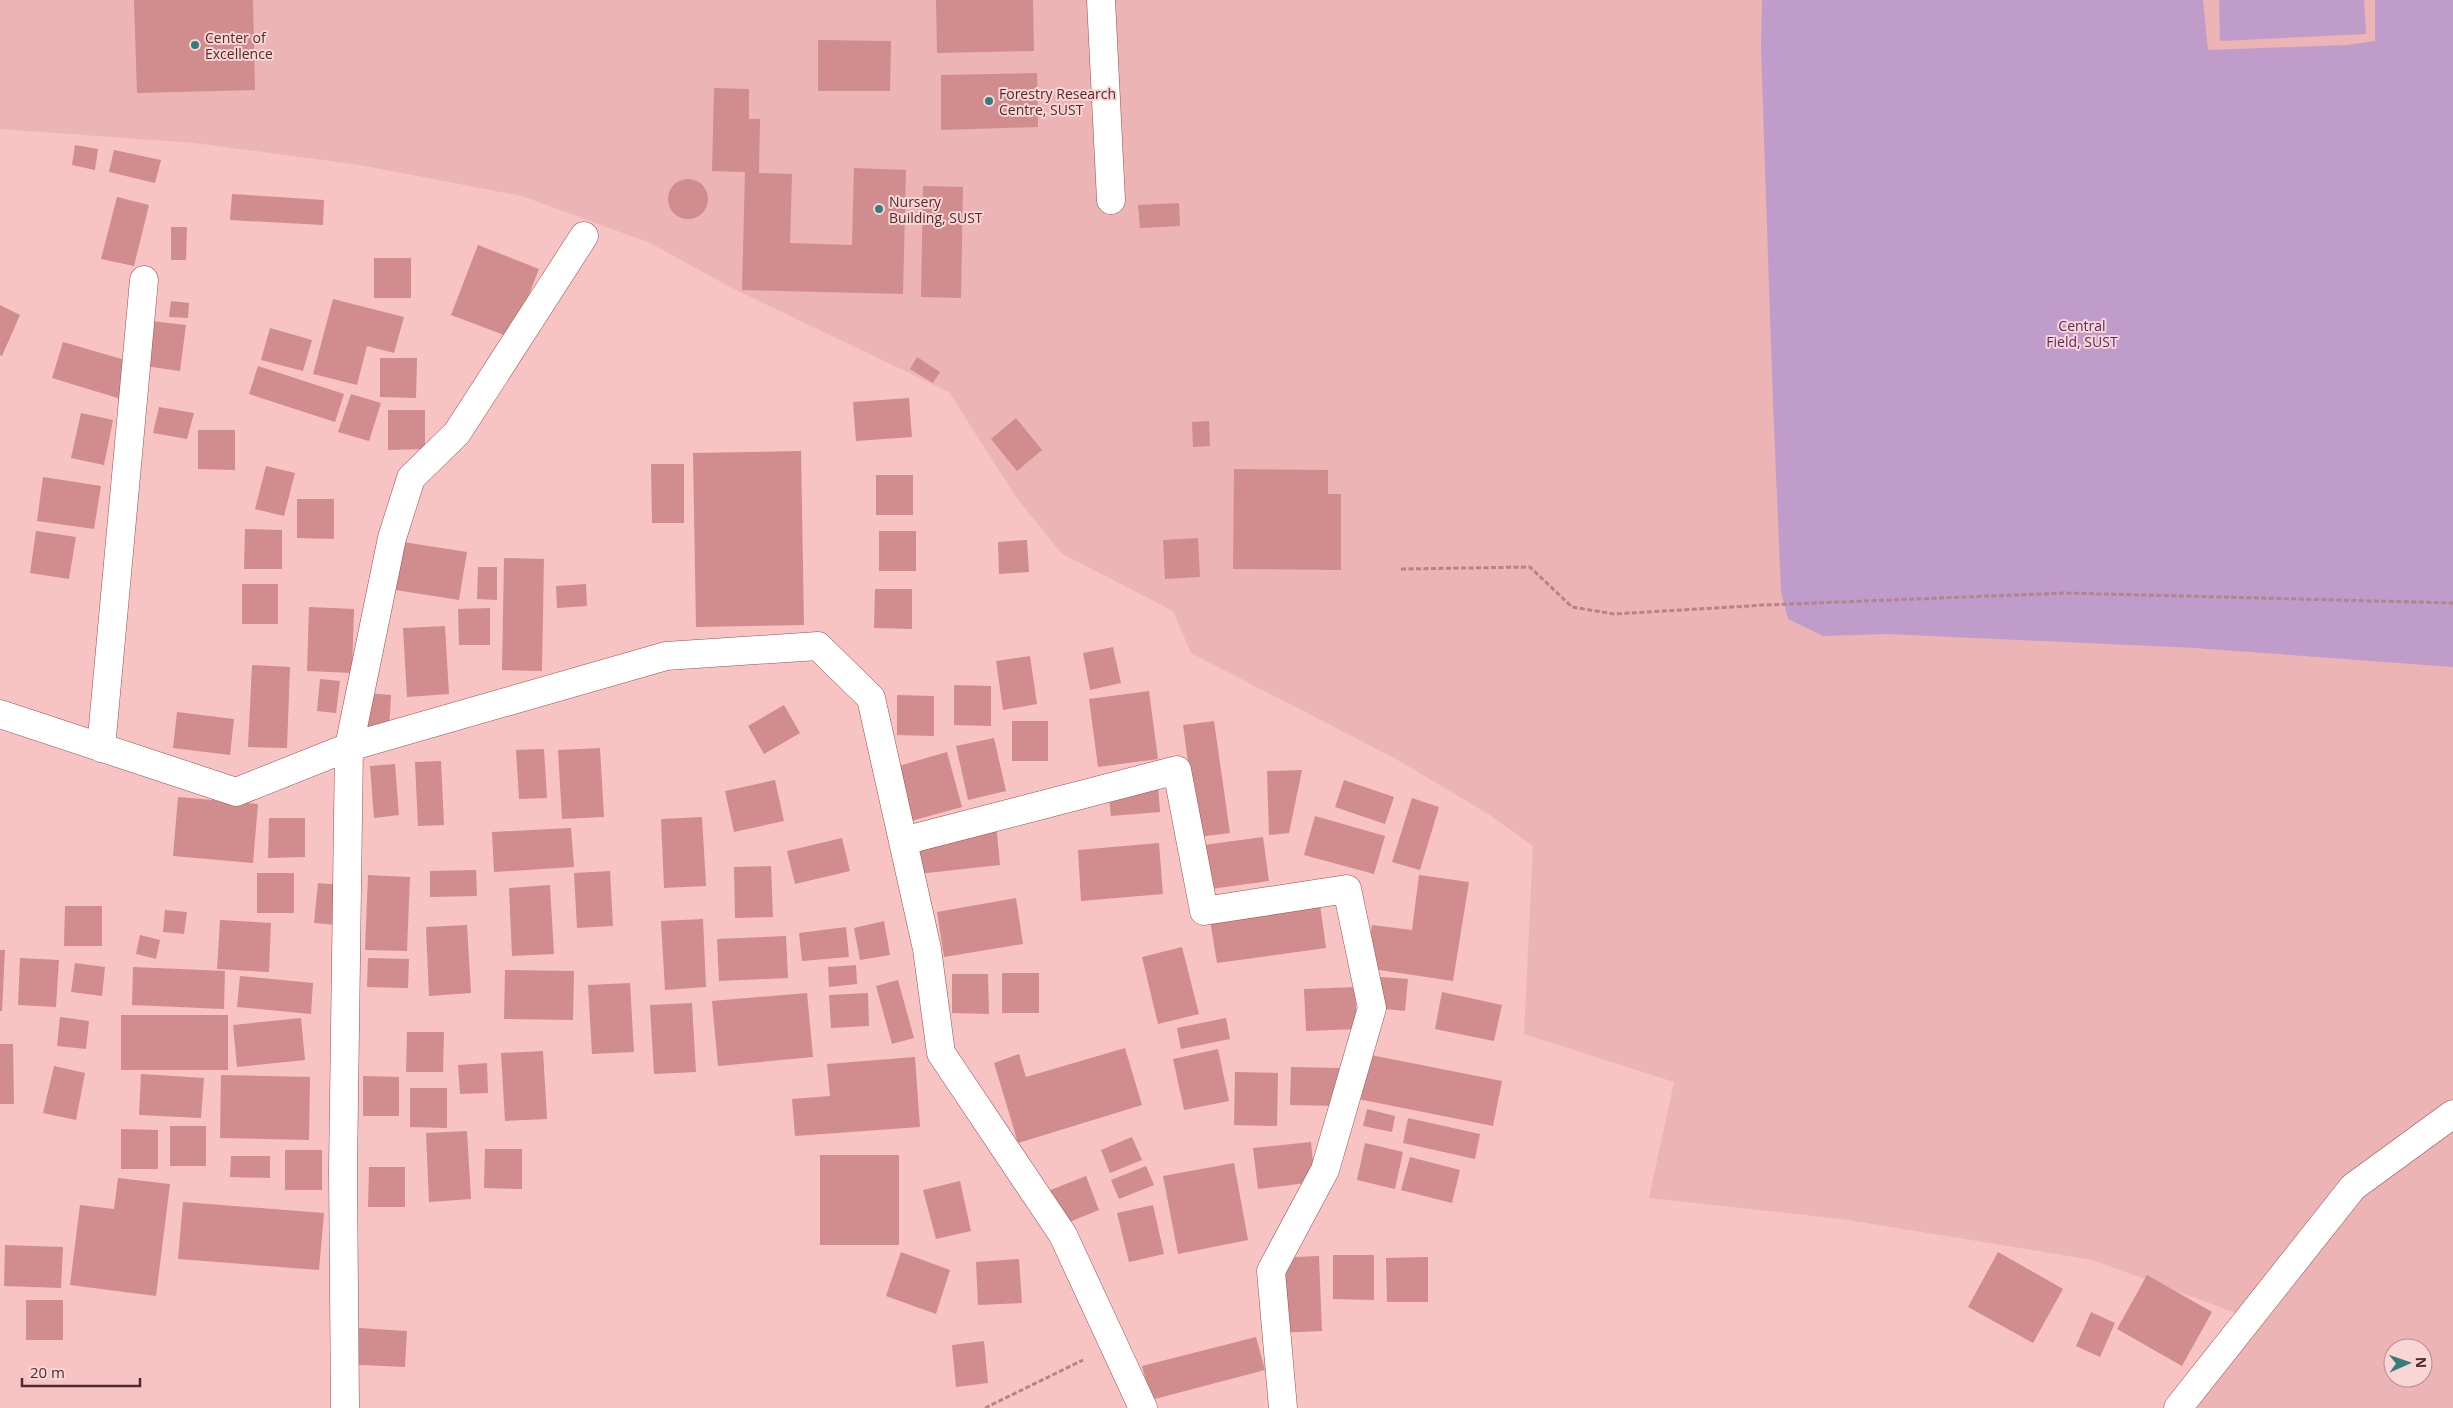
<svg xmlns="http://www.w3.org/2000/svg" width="2453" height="1408" viewBox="0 0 2453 1408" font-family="'Open Sans',sans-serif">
<rect width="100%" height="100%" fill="#f8c3c3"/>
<!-- built -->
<path fill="#ecb4b4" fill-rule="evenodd" d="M0 0H2453V1408H2192L2263 1323 2093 1260 1842 1219 1649 1198 1674 1082 1524 1034 1533 846 1490 815 1396 759 1191 653 1173 611 1061 553 1016 497 949 392 732 288 650 243 522 196 360 165 195 143 0 129ZM2393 1348H2423V1378H2393Z"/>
<!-- green -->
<path fill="#bf9cc9" d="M1762 0H2203L2208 50 2346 45 2375 41V0H2453V667L2195 648 1887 634 1823 636 1788 619 1781 591 1773 404 1761 48Z
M2219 0H2364L2366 34 2220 41Z"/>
<!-- building -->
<path fill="#d18c8d" d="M134 0H253L255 90 137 93Z
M936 0H1033L1034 51 937 53Z
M818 40 891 41 890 91H818Z
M1037 73 1038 127 941 130V75Z
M714 88 749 89V119H760L759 173 792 174 790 243 852 245 854 168 906 170 903 294 742 290 745 172 712 171Z
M75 145 98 149 95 170 72 165Z
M114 150 161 160 155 183 109 172Z
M668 199a20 20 0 1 1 40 0a20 20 0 1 1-40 0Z
M923 186 963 187 961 298 921 297Z
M232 194 324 200 323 225 230 220Z
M117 197 149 205 134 266 101 259Z
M1179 203 1180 226 1140 228 1138 205Z
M171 227H187L186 260H171Z
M478 245 539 269 512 338 451 315Z
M374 258H411V298H374Z
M333 299 404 317 394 353 367 346 357 385 313 374Z
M171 301 189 303 188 318 169 317Z
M0 305 20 315 2 356 0 355Z
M151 321 186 325 180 371 145 366Z
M270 328 312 340 303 371 261 360Z
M63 342 132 362 121 399 52 378Z
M917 357 940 372 933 383 910 369Z
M380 358H417L416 398 380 397Z
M258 366 344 394 335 422 249 394Z
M351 394 381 403 369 441 338 432Z
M909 398 912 437 856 441 853 402Z
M159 407 194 413 187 439 153 433Z
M388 410H425V449L388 450Z
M81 413 113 420 104 465 71 458Z
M1016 418 1042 450 1017 471 991 439Z
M1209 421 1210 446 1193 447 1192 422Z
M198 430H235V470L198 469Z
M801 451 804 625 696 627 693 453Z
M651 464H684V523H652Z
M266 466 295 473 284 516 255 509Z
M1234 469 1328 470V494H1341V570L1233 569Z
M876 475H913V515H876Z
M43 477 101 486 94 529 37 521Z
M297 499H334V539L297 538Z
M245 529 282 530V569H244Z
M36 531 76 537 69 579 30 573Z
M879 531H916V571H879Z
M1198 538 1200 577 1165 579 1163 540Z
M1027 540 1029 572 999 574 998 542Z
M397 541 467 552 459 600 389 589Z
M504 558 544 559 542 671 502 670Z
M478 567H497V600L477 599Z
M242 584H278V624H242Z
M586 584 587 606 557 608 556 586Z
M875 589H912V629L874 628Z
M309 607 354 609 352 673 307 671Z
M490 608V645H459L458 609Z
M445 626 449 694 407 697 403 628Z
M1113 647 1121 683 1090 690 1083 653Z
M1030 656 1037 704 1003 710 996 661Z
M252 665 290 667 287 748 248 747Z
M320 679 340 681 336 713 317 711Z
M954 685 991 686V726L954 725Z
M1149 691 1158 759 1098 767 1089 699Z
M366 693 391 695 389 731 364 730Z
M897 695 934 696V736L897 735Z
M784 705 800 733 764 754 748 726Z
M177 712 234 719 230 755 173 748Z
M1012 721H1048V761H1012Z
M1214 721 1230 833 1198 837 1183 725Z
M994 738 1006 791 968 800 956 746Z
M600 748 604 817 562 819 558 750Z
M544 749 547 798 519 799 516 750Z
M947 752 962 807 900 824 885 770Z
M441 761 444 825 418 826 415 762Z
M395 764 399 815 374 818 370 766Z
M1302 770 1289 833 1269 835 1267 771Z
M775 780 784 821 734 832 725 791Z
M1344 780 1394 797 1385 824 1335 807Z
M1158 785 1160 812 1111 816 1108 789Z
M178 797 258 804 253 863 173 856Z
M1412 798 1439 807 1420 870 1392 862Z
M1315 816 1385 836 1374 874 1304 855Z
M702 817 706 886 664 888 661 819Z
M269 818H305V857L268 858Z
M996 823 1000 865 909 875 904 832Z
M571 828 574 867 494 872 492 832Z
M1263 837 1269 881 1196 891 1189 847Z
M842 838 850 871 795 884 787 851Z
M1159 843 1163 894 1081 901 1078 850Z
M771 866 773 917 735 918 734 867Z
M476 870 477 896 430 897V871Z
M610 871 613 926 577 928 574 873Z
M257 873H294V913H257Z
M368 875 410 877 407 951 365 950Z
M1419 875 1469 882 1453 981 1366 968 1372 925 1412 930Z
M318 883 352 886 348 926 314 923Z
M550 885 554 954 512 956 509 888Z
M1319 897 1326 948 1217 963 1209 914Z
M1016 898 1023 944 944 957 937 912Z
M65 906H102V946H64Z
M165 910 187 912 184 934 163 932Z
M703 919 706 987 665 990 661 921Z
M220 920 271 923 269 972 217 969Z
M884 921 890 955 860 960 854 928Z
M467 925 471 993 429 996 426 927Z
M846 927 849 957 802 961 799 933Z
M140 935 160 940 156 959 136 954Z
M786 936 788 978 719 981 717 939Z
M1182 947 1199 1014 1158 1024 1142 957Z
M0 950H5L2 1011H0Z
M20 958 59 960 56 1007 18 1005Z
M368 958 409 959 408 988 367 987Z
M75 963 105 967 102 996 71 992Z
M856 965 857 984 829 987 828 967Z
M133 967 225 971 224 1009 132 1005Z
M505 970 574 971 573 1020 504 1019Z
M1002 973H1039V1013H1002Z
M952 974H988L989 1014 952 1013Z
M240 976 313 983 311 1014 237 1007Z
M1369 976 1408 979 1405 1011 1366 1007Z
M898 980 914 1038 892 1044 876 986Z
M630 983 634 1052 592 1054 588 985Z
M1355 987 1357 1029 1306 1031 1304 989Z
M1442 992 1502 1005 1494 1041 1435 1029Z
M807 993 813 1057 718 1066 712 1001Z
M868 993 869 1026 831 1028 829 995Z
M692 1003 696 1072 654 1074 650 1005Z
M121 1015H228V1070H121Z
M60 1017 89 1021 86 1049 57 1046Z
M301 1018 305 1060 237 1067 233 1025Z
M1226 1018 1230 1039 1181 1049 1177 1028Z
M407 1032H444L443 1072H406Z
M0 1044H13L14 1104H0Z
M1125 1048 1142 1105 1018 1143 994 1063 1019 1054 1026 1077Z
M1218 1049 1229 1101 1184 1110 1173 1059Z
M543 1051 547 1119 505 1121 501 1053Z
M1361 1053 1502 1081 1493 1126 1353 1098Z
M915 1057 920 1127 795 1136 792 1099 830 1096 827 1064Z
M487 1063 488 1093 460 1094 458 1065Z
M54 1066 85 1073 76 1120 43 1113Z
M1291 1067 1339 1068 1338 1106 1290 1105Z
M1235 1072 1278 1073 1277 1126 1234 1125Z
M141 1074 204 1078 201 1118 139 1115Z
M221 1075 310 1077 309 1140 220 1138Z
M363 1076 399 1077V1116H363Z
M410 1088H447V1128L410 1127Z
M1367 1109 1395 1116 1392 1132 1363 1126Z
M1408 1118 1480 1134 1475 1159 1403 1143Z
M170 1126H206V1166H170Z
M121 1129 158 1130V1169H121Z
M467 1131 471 1199 429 1202 426 1133Z
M1132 1137 1142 1160 1110 1173 1101 1150Z
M1311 1142 1315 1182 1258 1189 1253 1148Z
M1365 1143 1403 1152 1395 1189 1357 1180Z
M485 1149H522V1189L484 1188Z
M285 1150H322V1190H285Z
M820 1155H899V1245H820Z
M231 1156H270V1178L230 1177Z
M1410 1157 1460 1170 1452 1203 1401 1190Z
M1234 1163 1248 1240 1178 1254 1163 1176Z
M1146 1166 1154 1185 1119 1199 1111 1180Z
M369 1167H405V1207H368Z
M1086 1176 1099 1210 1062 1225 1048 1191Z
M118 1178 170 1184 156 1296 70 1285 80 1205 114 1209Z
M960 1181 971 1231 936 1239 923 1190Z
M183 1202 324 1213 319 1270 178 1259Z
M1153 1205 1164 1254 1129 1262 1117 1213Z
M5 1245 63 1247 61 1288 4 1286Z
M901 1252 950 1270 936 1314 886 1296Z
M1998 1252 2063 1289 2033 1343 1968 1307Z
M1333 1255H1374V1300L1333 1299Z
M1319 1256 1322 1331 1275 1333 1271 1258Z
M1428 1257V1302H1387L1386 1258Z
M1019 1259 1022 1303 978 1305 976 1262Z
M2147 1275 2212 1312 2182 1366 2117 1329Z
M26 1300H63V1340H26Z
M2091 1312 2115 1323 2100 1357 2076 1346Z
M343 1327 407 1331 405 1367 341 1364Z
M1256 1337 1265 1370 1151 1400 1142 1366Z
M984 1341 988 1383 956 1387 952 1345Z"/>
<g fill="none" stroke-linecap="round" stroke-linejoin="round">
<defs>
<path id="minor" d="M1101 0 1111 200
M0 714 236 792 349 747 666 656 818 646 871 698 927 949 941 1053 1063 1235 1143 1408
M101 748 144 280
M903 841 1177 770 1204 911 1347 889 1372 1008 1325 1170 1271 1271 1283 1408
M345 1408 343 1171 349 747 392 538 411 478 457 433 584 236
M2178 1408 2353 1187 2453 1114"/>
</defs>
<!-- minor casing -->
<use href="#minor" stroke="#9a4e52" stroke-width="29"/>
<!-- path -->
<path stroke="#b28586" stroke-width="3" stroke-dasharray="5 2.5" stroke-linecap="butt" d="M1401 569 1530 567 1572 607 1614 614 1765 605 2066 593 2453 603
M985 1408 1083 1360"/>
<!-- minor -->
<use href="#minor" stroke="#fff" stroke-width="28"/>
</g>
<!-- markers -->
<g fill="#337c7f" stroke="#fad5d5" stroke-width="2">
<circle cx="195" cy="45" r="5"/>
<circle cx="989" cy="101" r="5"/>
<circle cx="879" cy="209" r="5"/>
</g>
<g text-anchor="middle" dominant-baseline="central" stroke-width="4" stroke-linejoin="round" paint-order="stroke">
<!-- poi labels -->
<g font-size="14" fill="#4e2c2d" stroke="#fad5d5" text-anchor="start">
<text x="205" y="37">Center of<tspan x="205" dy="16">Excellence</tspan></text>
<text x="999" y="93">Forestry Research<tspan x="999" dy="16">Centre, SUST</tspan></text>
<text x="889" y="201">Nursery<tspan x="889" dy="16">Building, SUST</tspan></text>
</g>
<!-- park labels -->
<g font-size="14" fill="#5a2968" stroke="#fad5d5">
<text x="2082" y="325">Central<tspan x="2082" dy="16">Field, SUST</tspan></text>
</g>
</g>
<!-- north arrow -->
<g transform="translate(2408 1363) rotate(88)"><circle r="24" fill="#fad5d5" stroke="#b59192"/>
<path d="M0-4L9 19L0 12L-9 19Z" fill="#337c7f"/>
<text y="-8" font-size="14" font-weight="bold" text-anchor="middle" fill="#4e2c2d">N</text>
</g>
<!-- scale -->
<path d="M22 1378v8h118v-8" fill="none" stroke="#4e2c2d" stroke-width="2.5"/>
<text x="30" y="1378" font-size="15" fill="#4e2c2d" stroke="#fad5d5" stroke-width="4" paint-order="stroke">20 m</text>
</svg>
